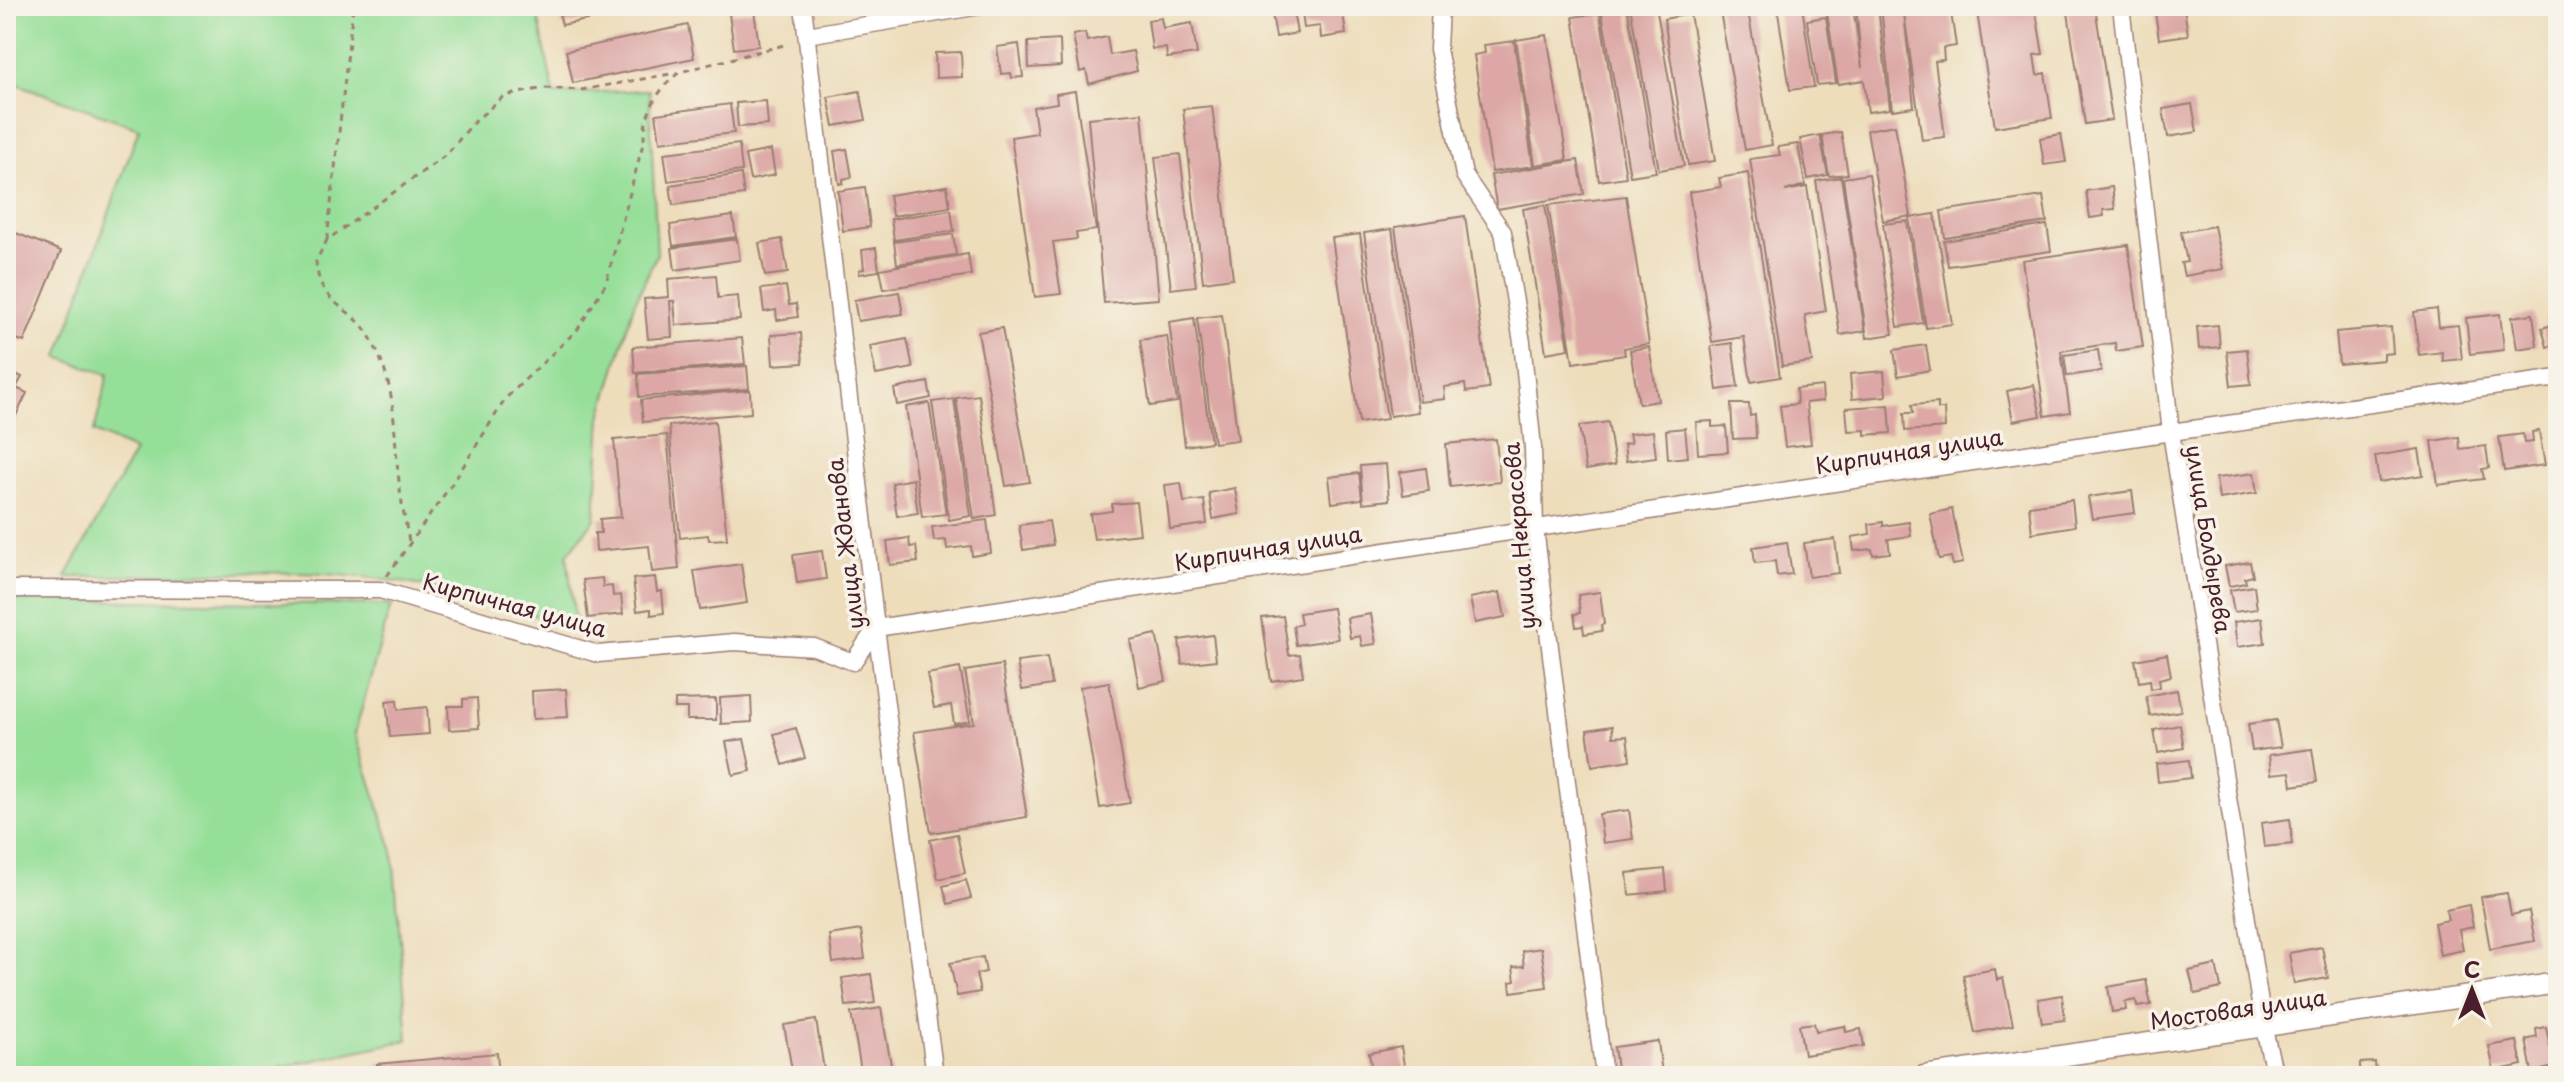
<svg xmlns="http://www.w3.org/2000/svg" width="2564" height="1082" viewBox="0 0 2564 1082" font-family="'Playpen Sans',sans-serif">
<rect width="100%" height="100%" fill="#f7f3e8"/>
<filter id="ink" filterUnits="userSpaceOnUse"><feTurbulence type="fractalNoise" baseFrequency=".0125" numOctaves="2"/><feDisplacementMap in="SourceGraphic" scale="16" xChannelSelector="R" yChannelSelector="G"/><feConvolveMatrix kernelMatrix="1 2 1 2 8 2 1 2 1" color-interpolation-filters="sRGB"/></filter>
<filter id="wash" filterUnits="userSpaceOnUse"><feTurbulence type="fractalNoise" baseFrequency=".006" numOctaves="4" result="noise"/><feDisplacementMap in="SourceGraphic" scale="32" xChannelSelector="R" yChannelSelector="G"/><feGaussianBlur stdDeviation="1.8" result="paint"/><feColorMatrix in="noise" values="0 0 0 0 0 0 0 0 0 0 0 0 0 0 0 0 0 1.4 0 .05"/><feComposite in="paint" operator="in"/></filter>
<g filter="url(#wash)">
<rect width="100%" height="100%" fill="#edddbb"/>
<!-- green -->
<path fill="#96df99" stroke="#707f62" stroke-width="2" d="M6 6H536L554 94 649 90 657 254 634 304 601 417 595 519 567 555 576 628C520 611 464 593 406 583 295 564 178 576 66 577L135 451 94 432 108 375 58 357 139 128 6 80Z
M6 599 391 605 355 733 393 852 408 1040 241 1076H6Z"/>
<g id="blocks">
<!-- building -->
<path fill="#dca7a6" d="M557 6H650V7L562 25Z
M1292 6 1297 33 1276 37 1271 8Z
M1301 6H1342L1346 34 1321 38 1320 26 1304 28Z
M1627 6 1656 172 1630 176 1601 7Z
M1630 6H1656L1684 166 1659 170Z
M1719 6H1747L1772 145 1745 150Z
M1777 6H1802L1814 87 1790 90Z
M1826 6H1853L1862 68 1856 6H1878L1890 109 1868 112 1864 80 1838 84Z
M1881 6H1950L1956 46 1943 48 1944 60 1935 61 1945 137 1922 140 1904 13 1914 107 1892 110Z
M1976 6H2035L2043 54 2034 55 2037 75 2045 73 2052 118 1995 127Z
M2067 6H2095L2112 120 2085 124Z
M2184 7 2188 35 2159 39 2155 12Z
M754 10 759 46 734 49 729 14Z
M1600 13 1626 177 1599 181 1573 17Z
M1690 14 1715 161 1688 165 1664 19Z
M1826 17 1836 83 1817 85 1807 20Z
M1161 18 1163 28 1192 23 1197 54 1167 58 1166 48 1152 49 1148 20Z
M688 25 694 58 573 83 566 51Z
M1085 33 1087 41 1107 37 1110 55 1133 51 1137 71 1089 84 1086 70 1080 72 1073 35Z
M1547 35 1567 160 1535 165 1516 40Z
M1060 40 1061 66 1029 68 1028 42Z
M1514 41 1533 166 1492 172 1474 55 1485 53 1484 45Z
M1019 44 1023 77 1012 78 1011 73 1001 74 997 47Z
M961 52 962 77 936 78 935 53Z
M860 91 866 120 834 126 828 97Z
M1075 91 1096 230 1076 233 1077 239 1053 242 1061 294 1035 297 1011 137 1037 133 1033 107 1057 103 1056 94Z
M766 101 768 125 738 127 736 103Z
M730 104 734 133 660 142 656 114Z
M2192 104 2197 132 2168 137 2163 109Z
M1212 106 1233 278 1203 282 1183 109Z
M1142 113 1159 299 1104 303 1088 118Z
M1895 125 1911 216 1883 221 1867 130Z
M1841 132 1848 174 1829 176 1822 135Z
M2061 134 2066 162 2044 165 2040 138Z
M1820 135 1828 175 1808 179 1800 139Z
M739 144 742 171 668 181 664 153Z
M1798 144 1805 185 1785 191 1807 187 1826 311 1805 315 1812 362 1782 366 1750 159 1780 155 1778 147Z
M847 149 852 177 843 179V183L839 184 834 151Z
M771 150 775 175 750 180 745 155Z
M1180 154 1196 286 1171 289 1155 157Z
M1578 160 1584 194 1497 209 1491 175Z
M1748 173 1780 377 1751 382 1744 337 1712 342 1689 192 1721 187 1719 178Z
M741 174 744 195 673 205 670 185Z
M1869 174 1893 334 1867 338 1843 178Z
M1841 177 1865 331 1840 335 1816 181Z
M947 186 950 207 892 216 889 195Z
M865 187 870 227 843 231 838 191Z
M2112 187 2115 209 2103 210 2104 216 2090 218 2086 191Z
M1626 196 1649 344 1624 348 1625 355 1573 363 1548 205Z
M2043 196 2047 222 1945 238 1941 211Z
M1545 205 1569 349 1546 353 1523 209Z
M951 210 954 231 894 240 891 219Z
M1935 214 1952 324 1926 328 1909 218Z
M733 216 736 237 673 246 670 225Z
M1465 216 1489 389 1466 392 1465 384 1444 387 1445 399 1420 402 1395 227Z
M1907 221 1923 323 1898 327 1883 224Z
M2047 225 2051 251 1948 266 1944 241Z
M2214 226 2223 269 2184 276 2181 263 2187 262 2181 232Z
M6 229 61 251 24 342 6 335Z
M1392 229 1418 412 1390 416 1364 233Z
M953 234 956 255 897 264 894 242Z
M1360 234 1387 419 1359 423 1332 238Z
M737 239 740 260 675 270 672 248Z
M782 239 788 273 765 276 759 243Z
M2128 245 2143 347 2116 351 2115 343 2061 351 2070 412 2045 416 2022 260Z
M876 248 879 271 859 274V270L864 269 862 250Z
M968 254 971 275 884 289 880 269Z
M716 275 718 298 738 296 740 320 676 325 674 301H670L672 337 648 339 644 299 669 297 668 279Z
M786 286 789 305 796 304 798 317 777 320 776 310 764 312 761 289Z
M899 292 903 314 858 321 854 300Z
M2437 309 2439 327 2458 325 2462 359 2443 361 2442 352 2419 355 2414 312Z
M2558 313V344L2547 347 2542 328 2552 325 2550 315Z
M2500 314 2504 350 2470 354 2466 318Z
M2533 314 2537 346 2517 349 2512 317Z
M1222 315 1238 440 1214 443 1197 318Z
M1194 318 1211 442 1185 446 1169 322Z
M2218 325 2220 347 2199 349 2197 327Z
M2391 327 2393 353 2384 354V360L2339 364 2336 332Z
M1002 328 1030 482 1006 486 978 332Z
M801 333 803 363 773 365 771 335Z
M1167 336 1177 402 1150 406 1140 340Z
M742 338 745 364 635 373 633 347Z
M907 339 913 368 876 375 870 346Z
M1732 343 1738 387 1717 390 1711 346Z
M1926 345 1930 370 1898 376 1894 350Z
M1649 347 1658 401 1639 404 1630 350Z
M2247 349 2251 384 2231 386 2227 351Z
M2098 350 2101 371 2067 376 2064 355Z
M747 366 749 389 639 397 638 374Z
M6 370 22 377 16 388 27 393 6 436Z
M1884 371 1886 396 1852 399 1850 374Z
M928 382 931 398 897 405 894 389Z
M2034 385 2041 416 2013 421 2007 391Z
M1822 386 1823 401 1806 403 1811 444 1785 447 1780 406 1797 404 1796 389Z
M750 390 751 413 643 422 641 400Z
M979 395 996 515 974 519 956 398Z
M954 399 971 516 949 520 932 402Z
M929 403 946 514 922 517 906 407Z
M1938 403V409H1944L1945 428 1905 431 1904 413H1913L1912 405Z
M1731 404H1749L1750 416 1755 415 1756 438 1733 439Z
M1889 405 1891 433 1865 435V430L1848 431 1846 408Z
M715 421 727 539 709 540 708 535 680 538 669 426Z
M1712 421V427L1726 426 1728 452 1698 454 1696 422Z
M1608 422 1615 465 1586 470 1579 426Z
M1685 428 1688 457 1668 459 1666 430Z
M1653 431 1656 457 1626 461 1624 444 1631 443 1629 434Z
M2539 431 2545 465 2504 471 2499 437 2523 434 2524 443 2533 442 2532 432Z
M667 435 679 569 652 572 649 546 596 551 595 533H601L600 519 621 517 614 440Z
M2459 437 2460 449 2486 446 2489 468 2482 469 2484 479 2438 485 2432 441Z
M1496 439 1500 482 1450 487 1446 444Z
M2419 449 2423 475 2379 482 2375 456Z
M1386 464 1389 500 1363 503 1360 466Z
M1426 468 1429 491 1403 495 1400 472Z
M1359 473 1362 499 1332 503 1329 477Z
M2254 473 2257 493 2219 499 2216 478Z
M913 479 918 513 897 516 892 483Z
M1181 483 1184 502 1204 500 1207 524 1170 529 1165 485Z
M1235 488 1239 514 1213 519 1209 493Z
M2132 491 2135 513 2092 519 2088 497Z
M2072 500 2075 526 2032 533 2029 506Z
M1136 502 1140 534 1094 539 1090 514 1112 511V504Z
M1952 509 1963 563 1953 565 1951 557 1939 559 1930 514Z
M987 520 991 553 972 556 971 546 947 549 946 540 934 541 932 527Z
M1049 521 1053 545 1023 550 1019 525Z
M1883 522V526L1909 522 1911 536 1888 539 1890 553 1873 555 1872 549 1854 551 1852 537 1870 534 1869 524Z
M909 538 910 547 916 546 918 562 890 565 887 541Z
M1835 539 1839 573 1809 577 1804 543Z
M1787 542 1792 574 1777 576 1775 561 1755 563 1753 547Z
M822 551 826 579 797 583 793 555Z
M2250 562 2253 576 2245 578 2246 583 2229 586 2225 566Z
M741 564 747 603 700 610 694 571Z
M655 577 657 592 662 591 664 613 651 615V609L637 611 633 579Z
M602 578 603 587 612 586 613 596 621 595 623 614 588 618 583 580Z
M2254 586 2257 609 2234 612 2230 590Z
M1500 592 1505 617 1475 623 1470 598Z
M1600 592 1604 624 1601 625 1602 631 1584 634 1583 626 1576 627 1574 614 1580 613 1578 595Z
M1333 608 1338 639 1296 645 1293 626 1301 624 1299 613Z
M1371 614 1376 644 1362 646 1360 636 1350 638 1347 618Z
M1283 616 1289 655 1300 654 1303 676 1271 681 1262 618Z
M2262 618 2265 643 2237 647 2234 622Z
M1156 634 1166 681 1139 687 1130 640Z
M1213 635 1216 660 1182 664 1179 640Z
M2167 654 2171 676 2159 679 2160 687 2151 689 2150 680 2139 682 2135 660Z
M1047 658 1052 685 1022 690 1017 662Z
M1002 665 1027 817 931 833 914 732 974 723 965 671Z
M960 668 970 721 954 724 951 705 934 708 927 674Z
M1109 682 1130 803 1100 808 1080 687Z
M566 689 568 717 533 719 532 691Z
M2177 690 2181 711 2150 716 2146 696Z
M751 696 752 722 721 724 720 698Z
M477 698 479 728 449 730 448 706H463V699Z
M716 699V720H687V708H675V700Z
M397 700 398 710 427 707 429 734 390 737 386 701Z
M2276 720 2281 747 2252 751 2248 724Z
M2180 725 2184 748 2158 753 2154 730Z
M1612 726 1613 737 1627 736 1630 760 1592 766 1587 730Z
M796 728 805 758 783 765 774 734Z
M744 739 751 771 733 775 726 742Z
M2312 749 2317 782 2292 786 2290 772 2271 774 2269 755Z
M2189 760 2191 778 2158 782 2156 764Z
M1629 810 1633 839 1603 843 1599 814Z
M2290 819 2293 844 2264 847 2261 823Z
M957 834 965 873 938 879 930 840Z
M1665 869 1667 891 1629 895 1627 873Z
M966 880 971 898 948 904 943 886Z
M2507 893 2511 915 2529 911 2535 941 2490 949 2481 897Z
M2469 905 2473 927 2459 930 2463 950 2440 955 2434 923 2448 920 2446 910Z
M861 930 865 959 833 963 829 935Z
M2322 947 2328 978 2294 984 2289 953Z
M1541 948 1547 987 1511 992 1510 982 1515 981 1513 967 1524 966 1522 951Z
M983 957 986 972 976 974 980 992 957 996 950 963Z
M2216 965 2221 988 2195 994 2189 971Z
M1995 969 1997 980 2003 978 2013 1025 1975 1033 1963 975Z
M871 974 875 1003 846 1006 842 978Z
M2146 980 2151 1005 2137 1007 2136 1000 2125 1002 2126 1010 2112 1012 2108 987Z
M2062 995 2065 1020 2042 1023 2038 999Z
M881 1008 893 1076H862L851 1013Z
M816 1020 825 1076H793L784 1025Z
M1814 1023 1816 1031 1845 1026 1846 1032 1861 1029 1864 1046 1804 1055 1799 1025Z
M2546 1027 2554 1067 2532 1072 2526 1040 2537 1037 2536 1029Z
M1658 1041 1662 1074 1618 1076 1614 1047Z
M2517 1041 2522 1065 2494 1071 2489 1046Z
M1401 1047 1405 1071 1393 1073 1394 1076H1373L1369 1053Z
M497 1053 499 1076H378L377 1064Z
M2375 1062 2376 1076H2342V1071L2360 1070V1063Z"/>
</g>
</g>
<g filter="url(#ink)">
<use href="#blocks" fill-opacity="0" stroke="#9c7e73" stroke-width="2"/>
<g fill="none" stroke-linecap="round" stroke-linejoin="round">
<defs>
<path id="minor" d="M803 6 876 628 935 1076
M1440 6 1438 49 1464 175 1503 232 1522 342 1533 448 1535 528 1604 1076
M2121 6 2171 432 2264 1029 2275 1076
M807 35 980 6
M6 589 380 590 598 654 734 642 814 647 853 662 876 628 2171 432 2558 378"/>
<path id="tertiary" d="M1924 1076 2558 983"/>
</defs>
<!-- minor casing -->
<use href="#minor" stroke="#9c7e73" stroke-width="19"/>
<!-- tertiary casing -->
<use href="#tertiary" stroke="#9c7e73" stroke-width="23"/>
<!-- path -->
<path stroke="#9c7e73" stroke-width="3" stroke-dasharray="6 6" stroke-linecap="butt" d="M327 240 353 6
M409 541C405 521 401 501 399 481 392 424 399 391 370 337 352 304 319 308 316 261L327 240 446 155 475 121 504 96 544 88 581 90 676 73
M387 576 456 478 506 398 578 329 606 283 644 140C644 113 658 88 680 72L788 44"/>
<!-- minor -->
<use href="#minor" stroke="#fff" stroke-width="16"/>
<!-- tertiary -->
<use href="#tertiary" stroke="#fff" stroke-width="20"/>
</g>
</g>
<g text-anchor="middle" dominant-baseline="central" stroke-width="7" stroke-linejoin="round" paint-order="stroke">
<!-- street labels -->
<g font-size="22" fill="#4a1f2b" stroke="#f7f3e8">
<text transform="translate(1909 450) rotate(-9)">Кирпичная улица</text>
<text transform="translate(1518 536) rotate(-95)">улица Некрасова</text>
<text transform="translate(2210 539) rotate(81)">улица Болдырева</text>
<text transform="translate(844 544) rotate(-97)">улица Жданова</text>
<text transform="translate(1268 547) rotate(-9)">Кирпичная улица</text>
<text transform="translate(515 604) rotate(15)">Кирпичная улица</text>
<text transform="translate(2238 1008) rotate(-8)">Мостовая улица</text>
</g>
</g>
<!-- margin -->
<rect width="2564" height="1082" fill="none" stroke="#f7f3e8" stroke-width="32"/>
<!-- north arrow -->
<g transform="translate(2472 990)" stroke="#f7f3e8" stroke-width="6" paint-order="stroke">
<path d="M0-6L14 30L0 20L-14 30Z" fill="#4a1f2b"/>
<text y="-12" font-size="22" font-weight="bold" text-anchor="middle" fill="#4a1f2b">С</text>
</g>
</svg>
